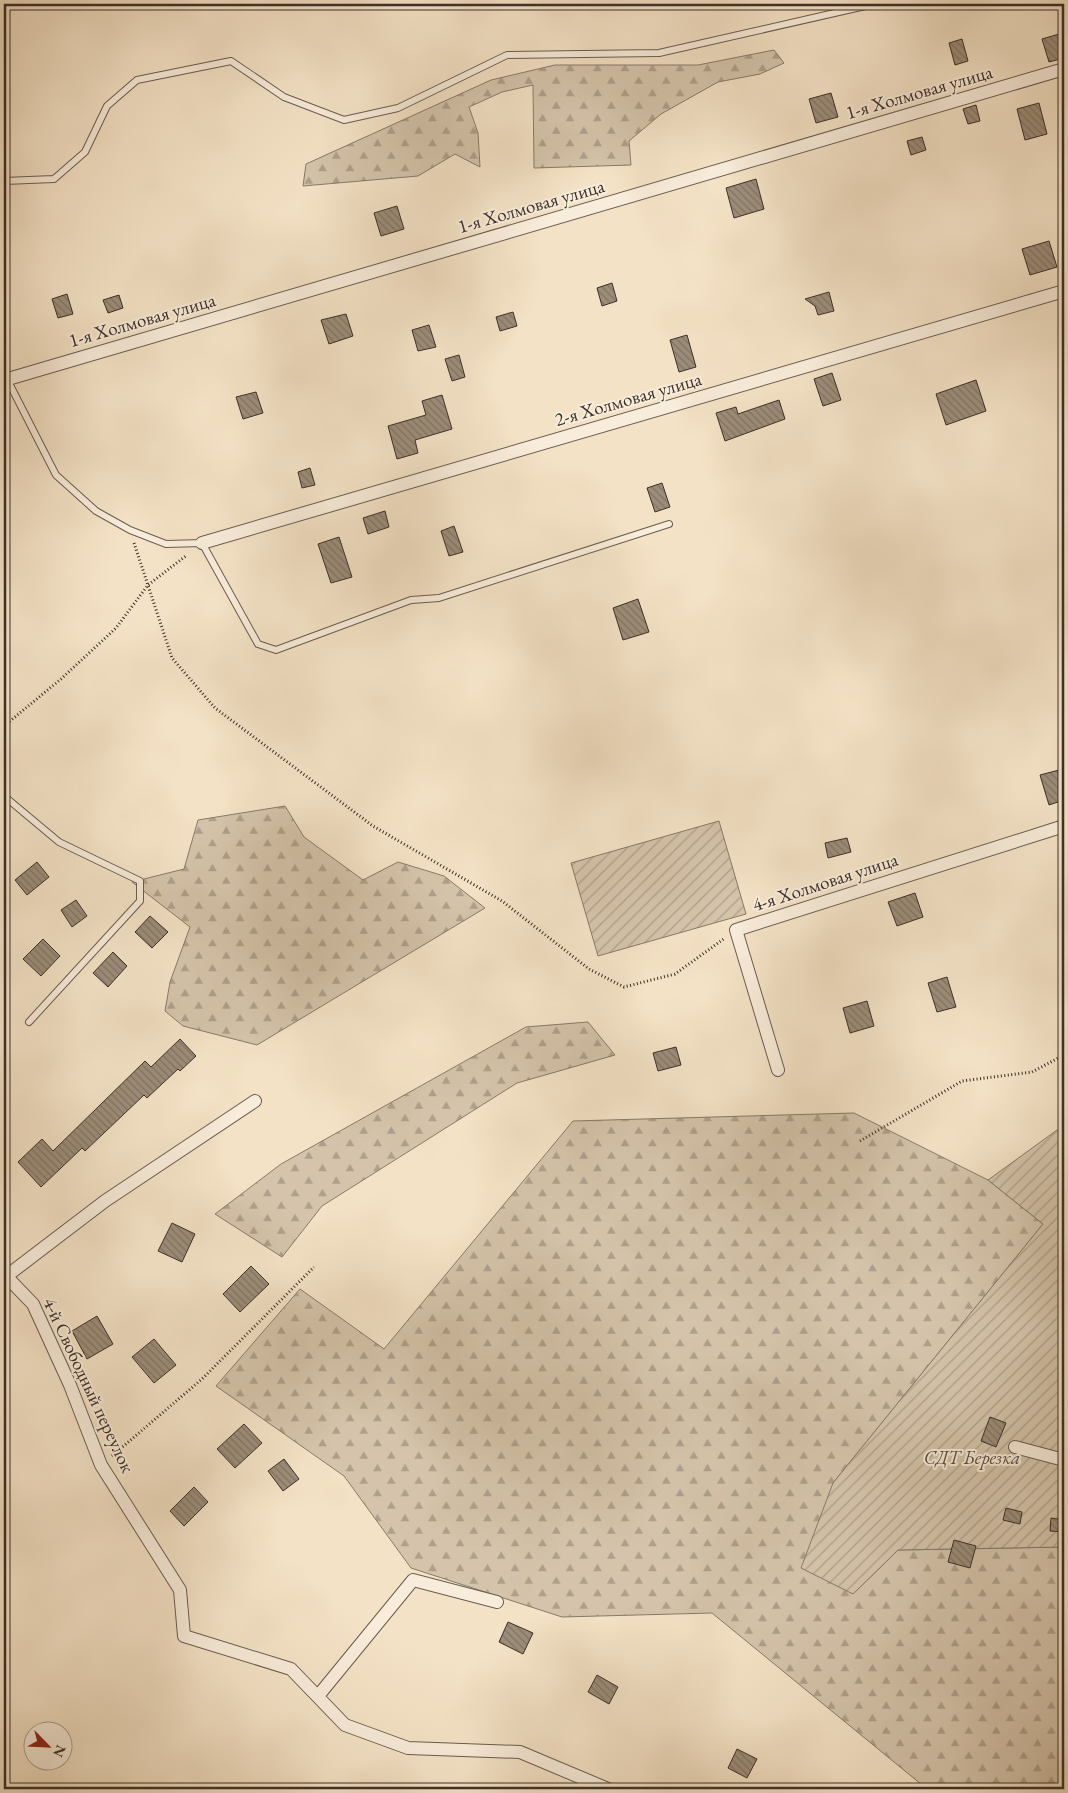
<svg xmlns="http://www.w3.org/2000/svg" width="1068" height="1793" viewBox="0 0 1068 1793" font-family="'EB Garamond',serif">
<defs>
<pattern id="forest-firs" width="22" height="20" patternUnits="userSpaceOnUse" patternTransform="scale(1.25)"><rect width="22" height="20" fill="#d5c4ab"/><path d="M5 1l3.5 6h-7zM16 11l3.5 6h-7z" fill="#aea08b"/></pattern>
<pattern id="garden-furrows" width="10" height="10" patternUnits="userSpaceOnUse" patternTransform="scale(1.25)"><rect width="10" height="10" fill="#d5c4ab"/><path d="M-1 1l2-2M0 10L10 0M9 11l2-2" fill="none" stroke="#aea08b"/></pattern>
<pattern id="building-back-hatch" width="6" height="6" patternUnits="userSpaceOnUse" patternTransform="scale(1.25)"><rect width="6" height="6" fill="#9c8d7a"/><path d="M-1 5l2 2M0 0l6 6M5-1l2 2" fill="none" stroke="#807464"/></pattern>
</defs>
<rect width="100%" height="100%" fill="#f4e2c6"/>
<filter id="stains"><feTurbulence type="fractalNoise" baseFrequency=".004" numOctaves="4"/><feColorMatrix values="0 0 0 0 .2 0 0 0 0 .09 0 0 0 0 .02 0 0 0 .5 -.17"/></filter>
<radialGradient id="worn" r=".72"><stop offset=".6" stop-color="#630" stop-opacity="0"/><stop offset="1" stop-color="#630" stop-opacity=".3"/></radialGradient>
<!-- forest -->
<path fill="url(#forest-firs)" stroke="#887a6a" d="M774 50 784 63 760 74 718 82 661 114 629 141 631 165 534 168 533 85 502 92 469 107 478 133 480 167 455 154 418 176 303 186 306 164 491 80 555 65H698Z
M285 806 304 837 363 880 398 862 444 876 485 908 257 1045 183 1026 165 1011 170 982 190 927 132 882 184 869 198 820Z
M588 1022 615 1055 517 1083 322 1206 282 1257 215 1214 281 1164 526 1027Z
M854 1113 988 1180 1043 1224 833 1483 853 1594 898 1550 1064 1547V1789H927L712 1613 562 1617 411 1568 344 1476 216 1386 300 1289 384 1349 573 1121Z"/>
<!-- garden -->
<path fill="url(#garden-furrows)" stroke="#887a6a" d="M719 821 746 914 598 956 571 863Z
M1064 1125V1547L898 1550 853 1594 801 1568 833 1483 1043 1224 988 1180Z"/>
<!-- building -->
<path fill="url(#building-back-hatch)" stroke="#3c3028" d="M1059 34 1064 58 1049 62 1042 39Z
M962 39 968 61 955 65 949 43Z
M831 93 838 117 816 123 809 99Z
M1039 103 1047 134 1025 140 1017 109Z
M976 105 980 121 968 124 963 109Z
M922 137 926 150 911 155 907 141Z
M756 179 764 209 734 218 726 188Z
M397 206 404 229 381 236 374 213Z
M1049 241 1057 267 1030 275 1022 249Z
M612 283 617 301 602 306 597 288Z
M829 292 834 311 818 315 815 306 805 299Z
M67 294 73 314 58 318 52 299Z
M119 295 123 308 108 313 103 300Z
M513 312 517 326 500 331 496 317Z
M346 314 353 336 329 344 321 320Z
M429 325 436 347 418 351 412 330Z
M687 335 696 367 679 372 670 340Z
M459 355 465 377 452 381 445 359Z
M832 373 841 400 823 406 814 379Z
M976 380 986 411 946 425 936 394Z
M256 392 263 413 243 419 236 397Z
M442 395 452 429 415 440 418 453 397 459 388 426 426 415 422 401Z
M779 400 785 419 725 441 716 413 736 407 738 414Z
M310 468 315 485 302 488 298 472Z
M662 483 670 507 655 512 647 488Z
M385 511 389 527 368 534 363 518Z
M454 526 463 552 449 556 441 531Z
M339 537 352 577 331 583 318 544Z
M638 599 649 632 623 640 613 608Z
M1059 770 1064 786V800L1049 805 1040 775Z
M847 838 851 852 828 858 825 843Z
M37 862 49 877 27 895 15 880Z
M915 893 923 917 897 926 888 902Z
M76 900 87 916 72 927 61 910Z
M150 916 168 932 152 948 135 932Z
M43 939 60 956 41 976 23 959Z
M113 952 127 966 108 987 93 973Z
M947 977 956 1007 937 1012 928 983Z
M867 1001 874 1026 850 1033 843 1008Z
M180 1039 196 1056 180 1071 178 1069 147 1098 144 1095 85 1151 82 1148 41 1187 18 1162 42 1139 53 1151 145 1061 151 1067Z
M676 1047 681 1065 658 1071 653 1053Z
M172 1223 195 1234 182 1262 158 1251Z
M251 1266 269 1284 240 1312 223 1294Z
M97 1316 113 1344 87 1359 72 1331Z
M154 1339 176 1365 154 1383 132 1357Z
M990 1417 1006 1423 996 1447 981 1441Z
M244 1424 262 1443 235 1468 217 1449Z
M284 1459 299 1479 283 1491 268 1471Z
M194 1487 208 1502 184 1526 170 1511Z
M1006 1508 1022 1512 1020 1524 1003 1520Z
M1051 1518 1064 1520V1532L1050 1531Z
M954 1540 976 1546 970 1568 948 1562Z
M508 1622 533 1633 523 1654 499 1642Z
M597 1675 618 1687 609 1704 588 1692Z
M737 1749 757 1759 747 1778 728 1768Z"/>
<g fill="none" stroke-linecap="round" stroke-linejoin="round">
<defs>
<path id="lane" d="M4 181 54 179 85 152 107 106 137 80 231 61 284 97 344 120 398 108 507 55 659 53 874 4
M7 379 56 475 96 511 130 530 166 544 202 543 258 644 276 650 411 600 439 598 669 524
M4 796 59 842 140 881V901L29 1022"/>
<path id="street" d="M8 379 1064 69
M202 543 1064 291
M778 1070 736 930 1064 826
M4 1274 33 1304 70 1385 101 1465 180 1590 184 1636 291 1669 345 1725 408 1748 520 1752 608 1789
M4 1278 105 1201 255 1101
M1015 1447 1064 1460
M318 1696 413 1580 497 1602"/>
</defs>
<!-- lane casing -->
<use href="#lane" stroke="#6a5c50" stroke-width="8"/>
<!-- street casing -->
<use href="#street" stroke="#6a5c50" stroke-width="14"/>
<!-- path -->
<path stroke="#3c3028" stroke-width="3" stroke-dasharray="1 2.5" stroke-linecap="butt" d="M134 543 172 658 215 708 373 826 502 901 589 969 624 987 675 974 725 938
M4 726 61 679 116 628 148 585 187 555
M860 1141 962 1081 1032 1072 1064 1055
M112 1456 202 1379 314 1267"/>
<!-- lane -->
<use href="#lane" stroke="#f8ecda" stroke-width="6"/>
<!-- street -->
<use href="#street" stroke="#f8ecda" stroke-width="12"/>
</g>
<g text-anchor="middle" dominant-baseline="central" stroke-width="4" stroke-linejoin="round" paint-order="stroke">
<!-- street labels -->
<g font-size="19" fill="#3c3028" stroke="#f8ecda">
<text transform="translate(919 92) rotate(-16)">1-я Холмовая улица</text>
<text transform="translate(531 206) rotate(-16)">1-я Холмовая улица</text>
<text transform="translate(142 320) rotate(-16)">1-я Холмовая улица</text>
<text transform="translate(628 399) rotate(-16)">2-я Холмовая улица</text>
<text transform="translate(825 882) rotate(-18)">4-я Холмовая улица</text>
<text transform="translate(89 1385) rotate(65)">4-й Свободный переулок</text>
</g>
<!-- park labels -->
<g font-size="19" font-style="italic" fill="#5b4e42" stroke="#f8ecda">
<text x="972" y="1457">СДТ Березка</text>
</g>
</g>
<!-- margin -->
<rect width="1068" height="1793" fill="none" stroke="#f4e2c6" stroke-width="20"/>
<rect x="5" y="5" width="1058" height="1783" fill="none" stroke="#3c3028" stroke-width="2.5"/>
<rect x="10" y="10" width="1048" height="1773" fill="none" stroke="#3c3028"/>
<!-- north arrow -->
<g transform="translate(48 1746) rotate(114)"><circle r="24" fill="#f8ecda" stroke="#ada193"/>
<path d="M0-4L9 19L0 12L-9 19Z" fill="#8f2418"/>
<text y="-8" font-size="14" font-weight="bold" text-anchor="middle" fill="#3c3028">N</text>
</g>
<rect width="100%" height="100%" filter="url(#stains)"/>
<rect width="100%" height="100%" fill="url(#worn)"/>
</svg>
